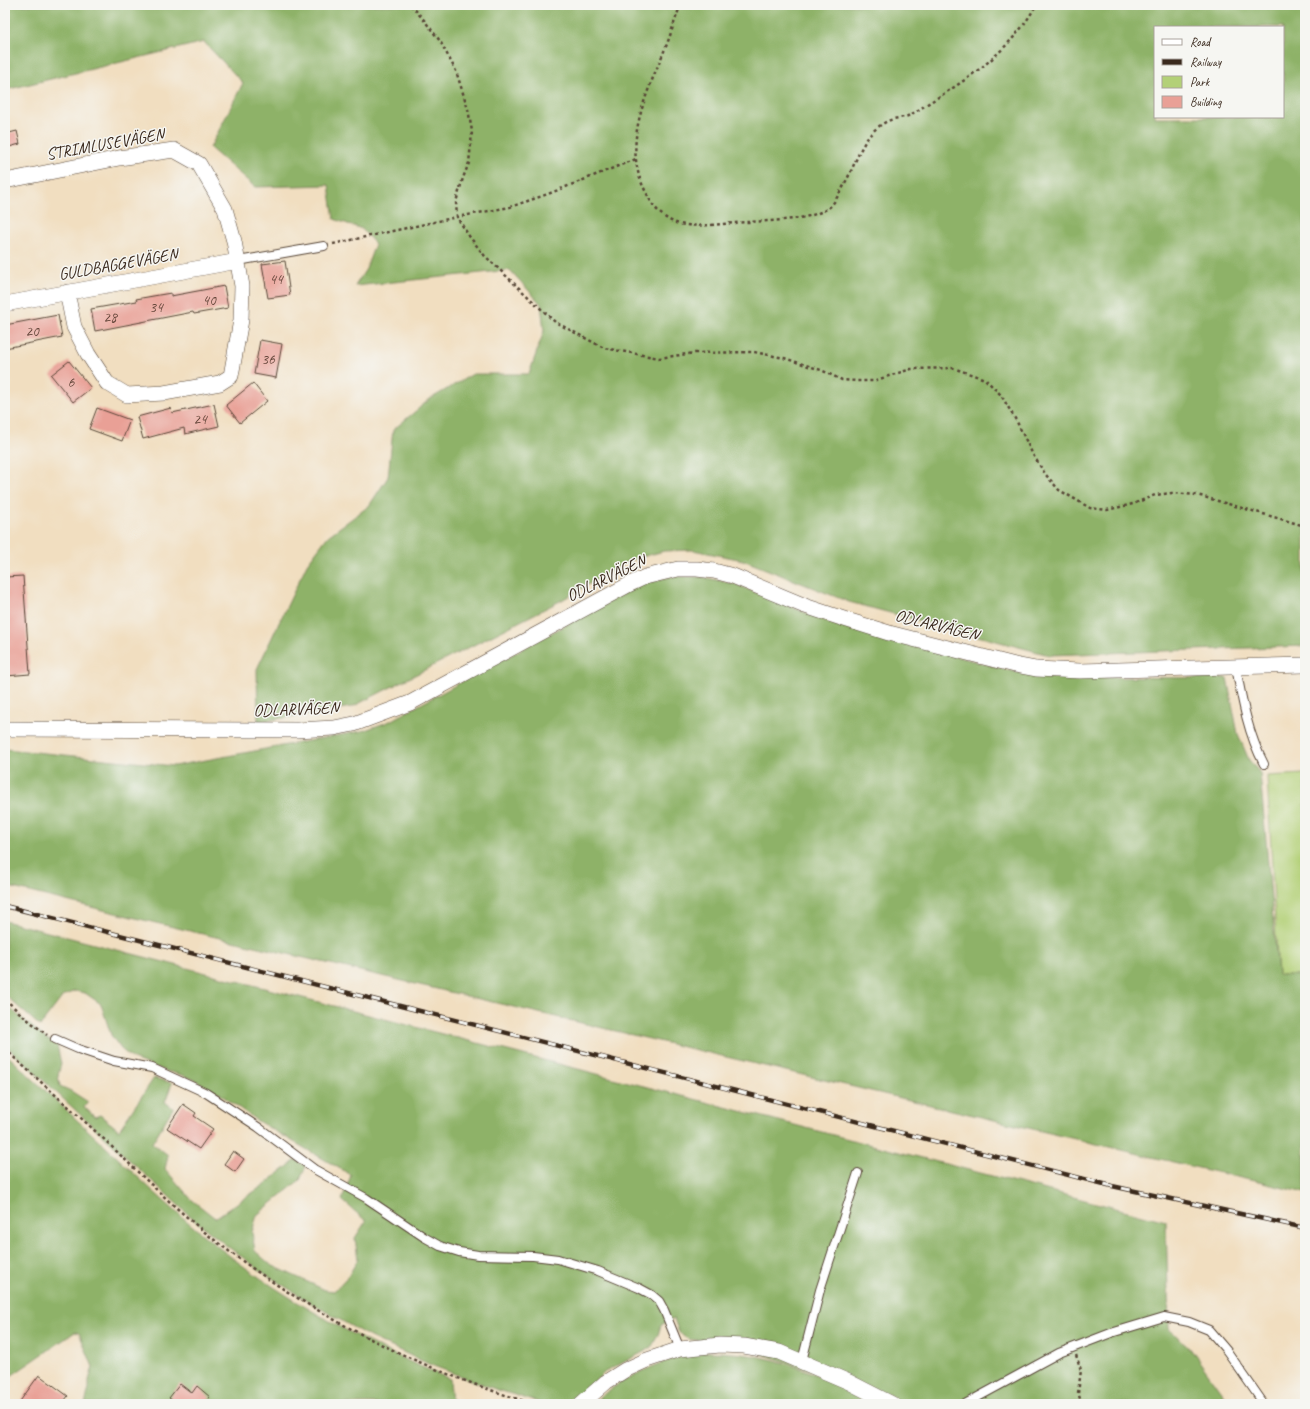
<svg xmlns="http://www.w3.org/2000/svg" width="1310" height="1409" viewBox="0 0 1310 1409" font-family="Caveat,sans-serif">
<rect width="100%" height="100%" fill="#f6f6f2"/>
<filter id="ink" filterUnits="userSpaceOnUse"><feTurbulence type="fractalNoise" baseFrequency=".025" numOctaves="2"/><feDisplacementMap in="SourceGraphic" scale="8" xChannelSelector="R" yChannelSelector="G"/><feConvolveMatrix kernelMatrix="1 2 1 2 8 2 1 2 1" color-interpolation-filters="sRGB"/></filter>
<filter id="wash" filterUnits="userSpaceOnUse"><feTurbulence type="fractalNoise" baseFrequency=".012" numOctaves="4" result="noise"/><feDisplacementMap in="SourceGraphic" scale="16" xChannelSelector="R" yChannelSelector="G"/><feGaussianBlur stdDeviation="0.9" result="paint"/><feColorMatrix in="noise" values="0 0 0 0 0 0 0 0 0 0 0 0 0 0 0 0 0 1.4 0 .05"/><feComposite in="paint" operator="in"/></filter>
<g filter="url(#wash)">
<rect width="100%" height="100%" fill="#f1dec0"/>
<!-- green -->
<path fill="#b3d077" stroke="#777d4a" d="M1305 774V975H1278L1267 776Z"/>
<!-- forest -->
<path fill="#8eb268" stroke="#646e43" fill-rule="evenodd" d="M5 5H1305V646L1049 655 849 602 743 560 693 550 664 551 630 560 562 600 352 707 258 722 257 669 307 564 328 536 369 506 388 477 393 430 430 399 473 374H529L544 331 541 304 510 270 355 286 366 269 375 244 362 229 334 219 329 185 255 187 210 148 243 83 204 42 5 90ZM1155 27H1283V117H1155Z
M673 576 703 577 735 584 833 624 1020 673 1054 677 1227 678 1238 734 1249 760 1260 773 1278 975H1305V1193L156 923 5 886V749L174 766 362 731 388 722 643 583Z
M5 921 1166 1221 1169 1329 1189 1347 1230 1404H906L889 1395 716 1339C692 1340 681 1345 674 1318L661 1325 658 1335 651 1348 605 1372 571 1404H544L495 1389 431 1365 370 1337 311 1303 264 1273 227 1246 191 1217 5 1045V1004L45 1038 57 1045 61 1064 58 1075 60 1086 71 1091 88 1102 84 1107 95 1117 100 1115 119 1130 154 1078 172 1083 165 1102 173 1108 152 1143 168 1155 165 1169 191 1199 215 1218 264 1185 296 1160 306 1166 300 1180 257 1215 252 1232 255 1251 271 1265 325 1290 334 1291 349 1275 358 1259 355 1238 366 1221 342 1200 351 1175 256 1120 220 1094 195 1080 182 1075 166 1071 133 1059 121 1049 111 1035 101 1004 85 993 75 991 63 996 40 1026 5 995Z
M5 1053C39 1085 73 1116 107 1148 144 1183 181 1218 222 1250 290 1303 371 1347 450 1379L452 1404H85L89 1388V1380L93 1367 79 1333 75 1332 5 1380Z
M697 1352C732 1351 767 1356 800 1368 827 1378 853 1392 879 1404H592C622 1377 659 1362 697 1352Z"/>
<g id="blocks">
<!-- building -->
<path fill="#e9a096" d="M17 131 20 144 5 148V134Z
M285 261 290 295 268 298 262 264Z
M224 286 228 308 194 314 193 312 95 331 91 309 137 301 136 299 159 295 171 293V296Z
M58 315 62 337 5 348V325Z
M260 340 282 344 276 378 254 374Z
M69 361 91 388 73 402 51 375Z
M253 383 267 401 240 423 226 405Z
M214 404 219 426 185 434 184 428 143 439 137 417 171 408 172 413Z
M97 408 130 420 122 441 89 429Z
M23 576 30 674 6 676 5 665V577Z
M183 1104 196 1113 194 1116 213 1129 199 1149 167 1128Z
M233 1151 244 1159 235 1172 224 1164Z
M39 1375 68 1396 62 1404H18Z
M180 1384 192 1393 197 1386 210 1397 205 1403 206 1404H177L169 1398Z"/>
</g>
</g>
<g filter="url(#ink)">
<use href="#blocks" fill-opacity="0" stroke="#564536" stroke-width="1"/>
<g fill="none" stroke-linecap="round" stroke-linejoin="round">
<defs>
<path id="lane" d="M238 261 324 246
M1236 667C1242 700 1248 734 1264 764
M55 1039 78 1049 114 1061 152 1068 206 1093 258 1127 314 1169 366 1198 424 1237 440 1246 459 1252 478 1255 533 1256 558 1259 598 1271 639 1288 652 1295 659 1301 664 1310 680 1349
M802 1361 820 1290 858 1173
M965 1404 1059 1353 1111 1333 1164 1317 1189 1322 1209 1330 1227 1351 1264 1404"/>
<path id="street" d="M5 181 119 158 174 150 199 164 225 209 234 241 242 286 241 320 231 376 220 383 164 393 127 395 107 383 88 354 74 327 67 292
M5 304 238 261
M5 729 297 730 334 728 354 724 410 703 630 584 645 577 678 569H697L714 571 733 576 805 606 844 619 889 633 1015 665 1036 669 1080 671 1305 665
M581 1404 606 1382 625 1370 647 1360 680 1349 720 1345 744 1346 779 1352 849 1382 892 1404"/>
</defs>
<!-- lane casing -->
<use href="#lane" stroke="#564536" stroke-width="10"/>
<!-- street casing -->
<use href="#street" stroke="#564536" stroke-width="16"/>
<!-- path -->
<path stroke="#564536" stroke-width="2.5" stroke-dasharray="3 3" stroke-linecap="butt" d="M411 5 424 20 440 41 456 71 468 109 472 131 471 144 469 163 463 178 456 202 457 217 469 236 484 255 555 322 604 348 659 358 695 353 754 352 784 358 821 370 842 380 857 381H873L911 369 953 368 985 379 1001 395 1017 422 1033 455 1046 475 1059 490 1090 508 1107 510 1133 504 1155 495 1172 493 1197 495 1305 526
M681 5C675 18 672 31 667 44 648 91 619 145 647 194 653 207 662 218 676 223 691 228 720 224 735 223 763 220 800 223 825 210 833 206 836 199 840 192 842 189 844 186 845 183 858 160 862 133 888 121 894 118 902 118 908 116 916 112 924 106 932 101 972 77 1014 47 1036 5
M333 244 457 217 510 207 548 194 636 159
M5 999 22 1015 47 1035
M5 1049C39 1081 74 1111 108 1143 146 1180 184 1217 226 1249 319 1319 423 1371 534 1404
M1076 1355 1081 1370 1078 1393 1082 1404"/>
<!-- lane -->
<use href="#lane" stroke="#fff" stroke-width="8"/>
<!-- street -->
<use href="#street" stroke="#fff" stroke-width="15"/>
<defs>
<path id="rail" d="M5 906 1112 1186 1305 1228"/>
</defs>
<!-- rail casing -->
<use href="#rail" stroke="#3b2a1e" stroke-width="4.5"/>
<!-- rail -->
<use href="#rail" stroke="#f6f6f2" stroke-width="3" stroke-dasharray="9" stroke-linecap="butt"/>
</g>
</g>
<g text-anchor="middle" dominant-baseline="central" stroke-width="3" stroke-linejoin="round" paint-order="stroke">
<!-- number labels -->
<g font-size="15" fill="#66483c">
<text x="276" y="279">44</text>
<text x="209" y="300">40</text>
<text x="156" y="307">34</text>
<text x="110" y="317">28</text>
<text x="32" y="331">20</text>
<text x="268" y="359">36</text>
<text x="71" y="382">6</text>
<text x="200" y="419">24</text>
</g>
<!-- street labels -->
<g font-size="17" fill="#3b2a1e" stroke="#f6f6f2">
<text transform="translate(105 144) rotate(-10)">STRIMLUSEVÄGEN</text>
<text transform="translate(118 264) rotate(-10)">GULDBAGGEVÄGEN</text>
<text transform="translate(606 578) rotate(-26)">ODLARVÄGEN</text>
<text transform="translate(937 625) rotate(14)">ODLARVÄGEN</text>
<text transform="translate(296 709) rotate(-2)">ODLARVÄGEN</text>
</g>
</g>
<!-- margin -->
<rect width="1310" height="1409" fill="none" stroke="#f6f6f2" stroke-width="20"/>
<!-- legend -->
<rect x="1154" y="26" width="130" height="92" fill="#f6f6f2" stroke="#aba49d"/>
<rect x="1162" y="39" width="20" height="6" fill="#ffffff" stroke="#aba49d"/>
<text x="1190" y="46" font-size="12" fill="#3b2a1e">Road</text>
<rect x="1162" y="59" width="20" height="6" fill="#3b2a1e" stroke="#aba49d"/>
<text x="1190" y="66" font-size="12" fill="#3b2a1e">Railway</text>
<rect x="1162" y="76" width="20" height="12" fill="#b3d077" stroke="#aba49d"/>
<text x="1190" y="86" font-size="12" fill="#3b2a1e">Park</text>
<rect x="1162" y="96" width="20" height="12" fill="#e9a096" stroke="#aba49d"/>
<text x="1190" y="106" font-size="12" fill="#3b2a1e">Building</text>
</svg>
